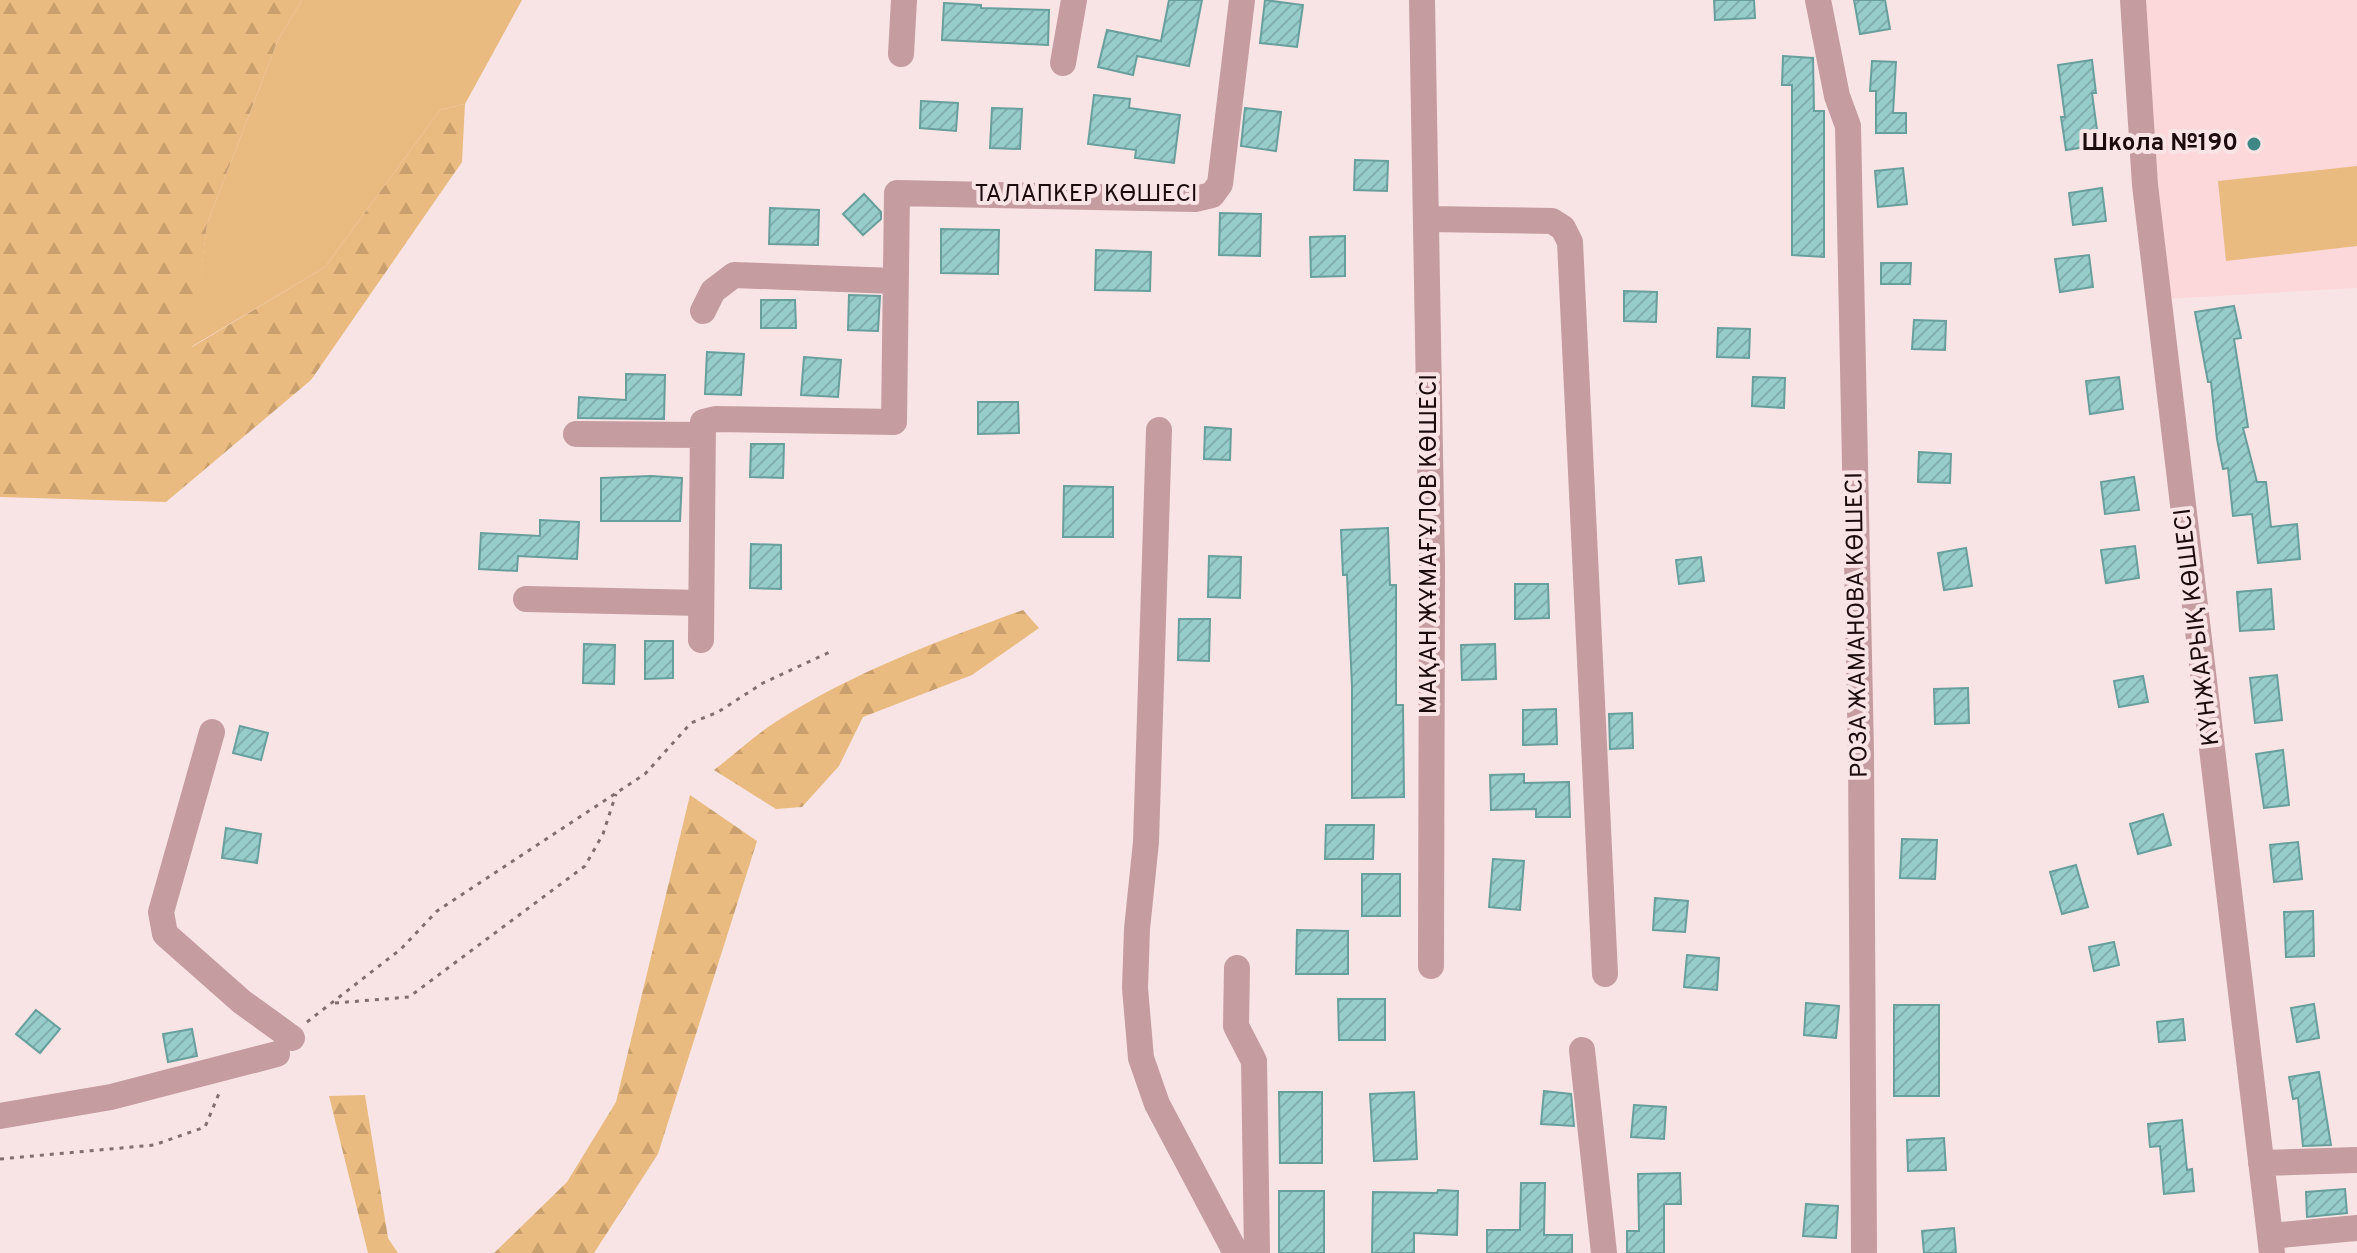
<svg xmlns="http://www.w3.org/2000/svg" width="2357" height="1253" viewBox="0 0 2357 1253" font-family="Overpass,sans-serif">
<defs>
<pattern id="forest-firs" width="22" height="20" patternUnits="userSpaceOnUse" patternTransform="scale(2)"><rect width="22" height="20" fill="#eabb80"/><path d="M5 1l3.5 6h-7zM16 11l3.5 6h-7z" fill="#c89f6d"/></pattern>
<pattern id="building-hatch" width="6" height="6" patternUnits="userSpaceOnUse" patternTransform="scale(2)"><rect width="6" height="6" fill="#96cdcb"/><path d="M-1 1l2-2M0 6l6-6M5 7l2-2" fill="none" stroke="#81afad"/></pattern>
</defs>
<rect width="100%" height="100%" fill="#f9e4e5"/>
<!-- built -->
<path fill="#fcd8da" d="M2138 0H2357V288L2164 299Z"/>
<!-- grass -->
<path fill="#eabb80" d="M302 0H522L465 104 440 110 325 267 191 347 207 224 278 40Z
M2357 166V246L2226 261 2218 181Z"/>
<!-- forest -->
<path fill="url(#forest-firs)" d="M0 0H302L278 40 207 224 192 347 325 267 440 110 465 104 462 162 311 380 166 502 0 497Z
M1023 610 1039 628 972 675 863 717 839 766 802 807 776 809 714 770C735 754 755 735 777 721 856 671 936 642 1023 610Z
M690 795 757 841 658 1154 594 1253H494L567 1182 616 1102Z
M365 1095 388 1238 398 1253H368L329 1096Z"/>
<!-- building -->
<path fill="url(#building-hatch)" stroke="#689f9d" stroke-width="2" d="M1169 0H1202L1189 66 1137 56 1133 75 1098 67 1107 30 1161 41Z
M1265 0 1303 5 1297 47 1260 43Z
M1714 0H1754L1755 18 1715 20Z
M1854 0H1885L1890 29 1860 34Z
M944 3 981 5V8L1049 10 1048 45 942 40Z
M1783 56 1813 58 1814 111H1824V257L1792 255V85H1782Z
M2092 60 2096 93H2092L2099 145 2066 150 2061 117H2065L2058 65Z
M1872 61 1896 62 1893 113H1906V133H1876V91H1870Z
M1094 95 1130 99 1129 108 1180 115 1174 163 1135 158 1136 150 1088 144Z
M921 101 958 103 956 131 920 128Z
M992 108 1022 109 1020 149 990 148Z
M1245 108 1281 112 1276 151 1241 146Z
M1355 160 1388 161 1387 191 1354 190Z
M1903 168 1907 204 1878 207 1875 171Z
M2102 188 2106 221 2073 225 2069 193Z
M864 194 881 212V219L863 235 843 214Z
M770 208 819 210 818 245 769 244Z
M1220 213 1261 214 1260 256 1219 255Z
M941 229 999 230 998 274 941 273Z
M1345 236V276L1311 277 1310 237Z
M1096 250 1151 252 1150 291 1095 290Z
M2089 255 2093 287 2060 292 2055 259Z
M1881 263H1911L1910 284H1881Z
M1624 291 1657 292 1656 322 1624 321Z
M849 295 880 296 878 331 848 330Z
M761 300H795L796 328H761Z
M2234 306 2241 338 2234 339 2248 427 2243 428 2257 482H2266L2271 527 2297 524 2300 559 2258 563 2252 514 2233 516 2228 468 2223 469 2217 439 2211 382H2208L2195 312Z
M1914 320 1946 321 1945 350 1912 349Z
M1718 328 1750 329 1749 358 1717 357Z
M707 352 744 354 741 395 705 394Z
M804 357 841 360 838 397 801 395Z
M626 374 665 375 664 419 578 418 579 397 626 400Z
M1753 377 1785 378 1784 408 1752 406Z
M2119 377 2123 409 2090 414 2086 381Z
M978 402H1018L1019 433 978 434Z
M1205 427 1231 429 1230 460 1204 459Z
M751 444H784L783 478 750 477Z
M1919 452 1951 454 1950 483 1918 482Z
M651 476 682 478 680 521H601V478Z
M2134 477 2139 510 2105 514 2101 482Z
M1064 486 1113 487V537H1063Z
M540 520 579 522 577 559 518 556 517 571 479 569 481 533 540 536Z
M1388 528 1390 585H1396V705H1403L1404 797 1352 798V687L1347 575H1343L1341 530Z
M751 544 781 545V589L750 588Z
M2135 546 2139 578 2106 583 2101 550Z
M1966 548 1972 586 1944 590 1938 553Z
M1209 556 1241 557 1240 598 1208 597Z
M1701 557 1704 581 1679 584 1676 560Z
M1515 584H1548L1549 618 1515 619Z
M2271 589 2274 629 2240 631 2237 592Z
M1179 619H1210L1209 661 1178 660Z
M645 641H673V678L645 679Z
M584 644 615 645 614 684 583 683Z
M1495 644 1496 679 1462 680 1461 645Z
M2277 675 2282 720 2255 723 2250 678Z
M2143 676 2148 702 2119 707 2114 681Z
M1968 688 1969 723 1935 724 1934 689Z
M1556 709 1557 744 1523 745V710Z
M1632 713 1633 748 1610 749 1609 714Z
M240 726 268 733 261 760 233 753Z
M2283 750 2289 805 2264 808 2256 754Z
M1524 774V783L1569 782 1570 817H1536V809L1491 810 1490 775Z
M2163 814 2171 845 2138 854 2130 824Z
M1326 825H1374L1373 859H1325Z
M226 828 261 834 257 863 222 858Z
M1902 839 1937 840 1935 879 1900 878Z
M2298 842 2302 879 2274 882 2270 845Z
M1493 859 1524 861 1520 910 1489 907Z
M2076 865 2088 907 2062 914 2050 872Z
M1362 874H1400V916H1362Z
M1655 898 1688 901 1685 932 1653 930Z
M2313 911 2314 956 2286 957 2284 912Z
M1297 930 1348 931V974H1296Z
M2114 942 2119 965 2094 971 2089 947Z
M1687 955 1719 958 1717 990 1684 987Z
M1338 999H1385V1040H1339Z
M1806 1003 1839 1006 1836 1038 1804 1035Z
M2314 1004 2319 1038 2297 1042 2291 1008Z
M1894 1005H1939V1096H1894Z
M36 1010 60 1029 40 1053 16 1034Z
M2183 1019 2185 1040 2159 1042 2157 1022Z
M192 1029 197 1056 168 1062 163 1034Z
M2319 1072 2331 1145 2303 1146 2298 1098 2293 1099 2289 1077Z
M1544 1091 1571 1094 1574 1126 1541 1124Z
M1279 1092H1322V1163H1280Z
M1414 1092 1417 1159 1374 1161 1370 1094Z
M1634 1105 1666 1107 1664 1139 1631 1137Z
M2182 1120 2187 1170 2192 1169 2194 1191 2164 1194 2160 1146 2150 1147 2148 1124Z
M1944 1138 1946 1170 1908 1171 1907 1140Z
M1680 1173 1681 1204H1664V1253H1627V1231H1639L1638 1174Z
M1521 1183H1545L1544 1235H1572V1253H1487V1230H1520Z
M2345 1189 2347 1213 2307 1217 2306 1192Z
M1438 1190 1458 1191 1457 1235 1414 1233V1253H1372L1373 1192 1437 1193Z
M1279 1191H1324V1253H1279Z
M1806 1204 1838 1206 1836 1238 1803 1236Z
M1954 1228 1956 1253H1924L1922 1231Z"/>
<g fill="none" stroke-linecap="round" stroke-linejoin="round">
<!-- path -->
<path stroke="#816f70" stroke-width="3" stroke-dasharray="4 6" stroke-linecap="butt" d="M335 1003 409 997 585 866 603 834 616 794
M307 1022 401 949 437 911 645 774 691 723 718 712 763 683 832 651
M0 1159 154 1145 205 1127 220 1091"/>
<!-- minor -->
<path stroke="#c59c9f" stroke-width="26" d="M1422 0 1432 565 1431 966
M1818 0 1837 96 1848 126 1861 753 1864 1253
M2133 0 2145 185 2272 1253
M901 54 904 0
M1063 63 1074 0
M1427 219 1552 221 1563 228 1570 242 1605 974
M703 311 713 291 734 275 895 281
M1159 430 1146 842 1137 929 1135 988 1141 1058 1157 1104 1236 1253
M576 434 702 435
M526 599 701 603
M701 640 703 422 715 419 894 422 897 193 1195 199 1212 195 1220 184 1242 0
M212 732 161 912 165 934 242 1002 292 1038
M1237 968 1236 1026 1254 1061 1257 1253
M1582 1050 1604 1253
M0 1116 111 1097 277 1054
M2261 1163 2357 1160
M2270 1236 2357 1228"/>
</g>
<!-- markers -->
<circle fill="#3e8785" stroke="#f9e4e5" stroke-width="3" cx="2254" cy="144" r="8"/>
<g text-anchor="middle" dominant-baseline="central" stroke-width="8" stroke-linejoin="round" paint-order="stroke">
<!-- poi labels -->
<g font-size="24" font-weight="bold" fill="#1c0b0d" stroke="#f9e4e5" text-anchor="end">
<text x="2238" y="144">Школа №190</text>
</g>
<!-- street labels -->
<g font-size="24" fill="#1c0b0d" stroke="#f9e4e5">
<text x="1086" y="195">ТАЛАПКЕР КӨШЕСІ</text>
<text transform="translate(1430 544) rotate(-90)">МАҚАН ЖҰМАҒҰЛОВ КӨШЕСІ</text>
<text transform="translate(1858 625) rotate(-91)">РОЗА ЖАМАНОВА КӨШЕСІ</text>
<text transform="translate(2198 627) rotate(-97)">КҮНЖАРЫҚ КӨШЕСІ</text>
</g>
</g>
</svg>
